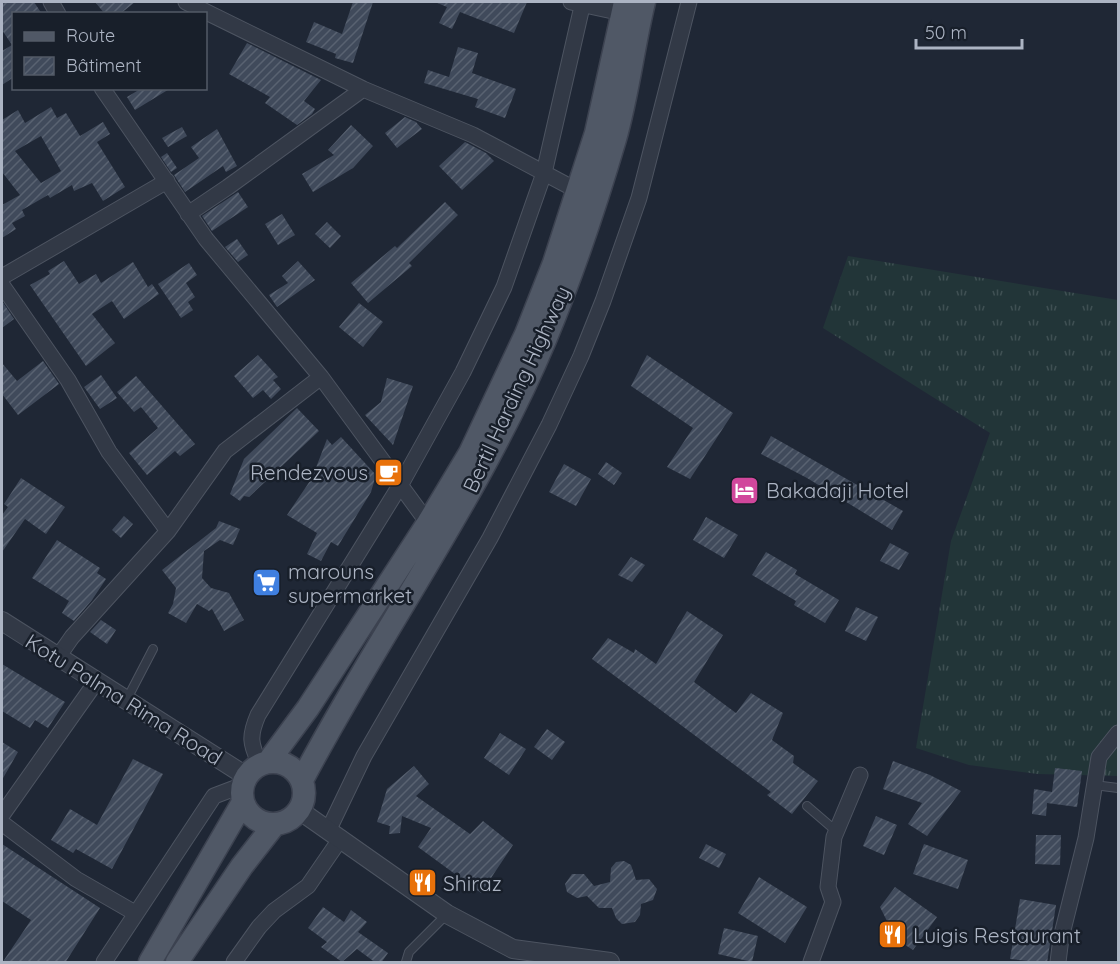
<svg xmlns="http://www.w3.org/2000/svg" width="1120" height="964" viewBox="0 0 1120 964" font-family="Quicksand,sans-serif">
<defs>
<pattern id="grass-tufts" width="24" height="20" patternUnits="userSpaceOnUse" patternTransform="scale(1.5)"><rect width="24" height="20" fill="#223538"/><path d="M3 7l-1-3M5 7V3M7 7l1-3M15 17l-1-3M17 17v-4M19 17l1-3" fill="none" stroke="#3f5053"/></pattern>
<pattern id="building-hatch" width="6" height="6" patternUnits="userSpaceOnUse" patternTransform="scale(1.5)"><rect width="6" height="6" fill="#404a5b"/><path d="M-1 1l2-2M0 6l6-6M5 7l2-2" fill="none" stroke="#596271"/></pattern>
</defs>
<rect width="100%" height="100%" fill="#1f2735"/>
<!-- grass -->
<path fill="url(#grass-tufts)" d="M848 256 1118 300V776L1038 774 969 765 916 748 951 541 990 433 823 328Z"/>
<!-- building -->
<path fill="url(#building-hatch)" fill-rule="evenodd" d="M2 2H34L42 14H14V77L2 85V51L12 45 2 30Z
M95 2H135L120 14H105Z
M353 2H373L353 63 335 58 336 54 306 42 314 22 342 34Z
M435 2H527L514 33 460 12 452 29 439 23 447 7Z
M247 43 321 80 304 101 315 109 312 114 297 125 265 103 270 97 229 74Z
M458 47 478 53 472 73 516 89 505 118 475 107 478 99 424 83 428 70 449 77Z
M142 88H171L135 110 127 97Z
M51 107 57 118 66 113 80 136 103 122 110 134 97 142 125 187 103 201 92 183 74 191 72 185 50 198 48 195 22 210 25 216 12 223 16 229 2 238V205L20 195 2 172V120L18 110 25 123ZM41 136 61 171 41 183 15 151Z
M405 117 416 122 422 129 397 148 385 133Z
M351 125 373 146 353 168 313 192 302 174 334 155 328 150Z
M182 127 187 136 168 147 162 138Z
M217 129 237 166 226 172 223 166 185 192 174 175 199 158 191 147Z
M465 142 486 153 494 161 462 190 439 166Z
M167 153 177 168 171 172 161 157Z
M238 192 248 207 212 231 202 216Z
M445 202 458 215 409 263 412 266 368 303 351 283 395 246 397 248Z
M282 214 295 235 278 245 265 224Z
M327 222 341 236 330 248 315 234Z
M237 239 248 255 238 262 225 247Z
M64 261 79 284 96 274 101 283 133 262 148 287 152 284 159 294 124 319 112 301 92 314 115 343 86 366 30 285 50 274 48 271Z
M298 261 315 280 277 307 269 295 288 283 282 276Z
M189 263 197 275 186 283 195 297 188 302 193 310 181 318 158 284Z
M2 301 14 319 2 328Z
M359 303 383 322 363 347 339 327Z
M258 355 278 377 273 380 281 389 271 399 263 390 253 398 234 376Z
M647 355 733 413 690 479 667 467 693 428 631 386Z
M43 361 59 384 18 415 2 394V363L17 381Z
M101 375 117 398 100 409 84 387Z
M136 376 195 444 180 456 175 451 147 475 129 453 158 428 141 407 134 412 117 392Z
M387 378 413 386 393 445 365 415 381 402Z
M297 408 319 431 249 497 244 496 240 501 230 494 244 459Z
M771 436 903 511 892 530 807 478 761 454Z
M341 437 376 475 371 492 338 546 331 542 321 561 307 554 317 533 287 515 312 478 327 439 332 445Z
M606 462 622 473 614 485 598 474Z
M564 464 591 479 576 506 549 492Z
M21 478 65 507 46 534 25 519 2 552V515L8 507 4 504Z
M124 516 133 524 121 538 112 530Z
M706 517 738 535 724 558 693 540Z
M219 521 240 529 233 545 220 540 204 551 202 578 211 588 229 593 244 620 224 631 212 609 209 611 197 604 186 623 168 613 173 604 176 588 162 570 216 528Z
M57 540 100 568 97 573 106 579 92 600 74 621 62 613 69 601 32 578Z
M890 543 909 553 899 570 880 561Z
M766 552 797 570 795 574 839 600 825 623 794 605 796 601 752 575Z
M631 557 645 565 632 582 618 575Z
M856 607 878 617 866 641 845 631Z
M687 611 723 635 694 682 736 713 751 693 783 713 772 740 794 756 793 763 818 781 792 814 767 795 771 792 592 659 608 638 634 653 635 649 656 664Z
M101 620 116 630 107 644 90 632Z
M2 664 65 702 48 728 35 720 30 728 2 711Z
M547 729 565 742 552 760 534 747Z
M500 733 526 749 509 775 484 758Z
M2 742 18 752 2 780Z
M133 759 163 774 112 869 76 849 73 853 51 840 70 809 97 825Z
M893 761 930 775 961 791 927 836 908 824 922 803 883 789Z
M414 766 429 784 416 796 470 834 483 821 513 845 481 893 418 847 431 828 402 816 400 833 389 834 390 826 377 822 387 789Z
M1055 768 1082 771 1077 807 1047 803 1046 816 1032 814 1034 789 1052 792Z
M876 816 897 825 884 855 863 846Z
M1036 835H1061L1060 865 1035 864Z
M2 844 100 908 65 963H2L31 920 2 901Z
M706 844 726 854 719 868 699 858Z
M924 844 968 860 958 889 913 874Z
M624 861 631 865 636 880 649 879 657 889 653 900 641 904 640 915 635 922 622 924 616 918 612 908H599L587 896 577 898 567 892 565 884 572 874H584L594 886 610 882 611 868 616 862Z
M759 877 807 907 785 943 738 913Z
M895 887 937 917 913 950 896 939 880 907Z
M1020 899 1056 905 1047 963 1010 959Z
M323 907 344 922 351 910 367 922 358 932 388 953 381 963H376L357 949 342 962 321 947 327 942 308 928Z
M724 928 758 936 752 962 718 954Z"/>
<g fill="none" stroke-linecap="round" stroke-linejoin="round">
<defs>
<path id="service" d="M127 699 153 649
M1094 785 1118 788
M807 806 836 831
M406 962 409 952 447 914"/>
<path id="minor" d="M51 2 58 14
M186 2 363 89 473 135 578 191
M571 2 622 13
M102 88 206 239 321 377 428 523
M188 214 228 187 363 89
M2 277 167 181
M2 285 68 380 109 452 168 531
M58 657 72 637 168 531 225 451 321 377
M260 764C250 744 249 736 258 715L401 484 463 372 504 287 544 173 583 2
M2 815 96 682
M2 823 76 879 135 913
M329 829 364 756 490 538 549 425 581 356 603 301 639 198 689 2
M104 962 214 796 243 785
M234 962 259 927 274 911 308 886 341 838
M811 962 833 902 828 887 834 837 860 775
M1058 962 1061 938 1086 838 1099 757 1118 733"/>
<path id="tertiary" d="M2 621 246 776
M299 810 447 914 513 949 610 962"/>
<path id="primary" d="M242 793a31 31 0 1 1 62 0a31 31 0 1 1-62 0Z
M268 762 308 708 428 523 470 453 526 334 554 263 596 133 625 2
M302 780C380 632 480 495 545 340 572 275 595 207 615 139 628 94 633 47 644 2
M150 962 243 802
M177 962 242 866 274 825"/>
</defs>
<!-- service casing -->
<use href="#service" stroke="#4d5461" stroke-width="10"/>
<!-- minor casing -->
<use href="#minor" stroke="#4d5461" stroke-width="17"/>
<!-- tertiary casing -->
<use href="#tertiary" stroke="#4d5461" stroke-width="20"/>
<!-- primary casing -->
<use href="#primary" stroke="#3c4250" stroke-width="25"/>
<!-- service -->
<use href="#service" stroke="#323946" stroke-width="8"/>
<!-- minor -->
<use href="#minor" stroke="#323946" stroke-width="15"/>
<!-- tertiary -->
<use href="#tertiary" stroke="#323946" stroke-width="18"/>
<!-- primary -->
<use href="#primary" stroke="#505866" stroke-width="22"/>
</g>
<!-- icons -->
<defs>
<symbol id="cafe-square" viewBox="-11 -11 22 22"><rect x="-9" y="-9" width="18" height="18" rx="4" fill="#e8710a" stroke="#181f2a"/><path d="M-5.5-4.5H6V0H3Q3 3.5 0 3.5H-2.5Q-5.5 3.5-5.5 0ZM3-3.2v2h1.7v-2ZM-6 4.5H4V6H-6Z" fill="#fff"/></symbol>
<symbol id="hotel-square" viewBox="-11 -11 22 22"><rect x="-9" y="-9" width="18" height="18" rx="4" fill="#d1479c" stroke="#181f2a"/><path d="M-6-4.5h1.5V1H6V5H4.5V3h-9V5H-6ZM-4 0a1.8 1.8 0 1 1 3.6 0ZM.5 0V-2.5h3Q6-2.5 6 0Z" fill="#fff"/></symbol>
<symbol id="supermarket-square" viewBox="-11 -11 22 22"><rect x="-9" y="-9" width="18" height="18" rx="4" fill="#3f7fe0" stroke="#181f2a"/><path d="M-6-5.5h2.5l.6 2H6L4.5 2H-2.5L-4.4-4H-6ZM-1.5 3.2a1.3 1.3 0 1 0 .1 0ZM3 3.2a1.3 1.3 0 1 0 .1 0Z" fill="#fff"/></symbol>
<symbol id="restaurant-square" viewBox="-11 -11 22 22"><rect x="-9" y="-9" width="18" height="18" rx="4" fill="#e8710a" stroke="#181f2a"/><path d="M-5-6h1v4h1v-4h1v4h1v-4h1v5L-1.5 .5V6h-2V.5L-5-1ZM5-6V6H3V1.5H1.5Q1.5-4 5-6Z" fill="#fff"/></symbol>
</defs>
<g fill-rule="evenodd">
<use href="#cafe-square" x="372" y="456" width="33" height="33"/>
<use href="#hotel-square" x="728" y="474" width="33" height="33"/>
<use href="#supermarket-square" x="250" y="566" width="33" height="33"/>
<use href="#restaurant-square" x="406" y="866" width="33" height="33"/>
<use href="#restaurant-square" x="876" y="918" width="33" height="33"/>
</g>
<g text-anchor="middle" dominant-baseline="central" stroke-width="5" stroke-linejoin="round" paint-order="stroke">
<!-- street labels -->
<g font-size="21" fill="#acb4c3" stroke="#181f2a">
<text transform="translate(516 389) rotate(-65)">Bertil Harding Highway</text>
<text transform="translate(124 699) rotate(32)">Kotu Palma Rima Road</text>
</g>
<!-- poi labels -->
<g font-size="21" fill="#acb4c3" stroke="#181f2a" text-anchor="start">
<text x="368" y="472" text-anchor="end">Rendezvous</text>
<text x="766" y="490">Bakadaji Hotel</text>
<text x="288" y="571">marouns<tspan x="288" dy="24">supermarket</tspan></text>
<text x="443" y="883">Shiraz</text>
<text x="913" y="935">Luigis Restaurant</text>
</g>
</g>
<!-- border -->
<rect width="1120" height="964" fill="none" stroke="#acb4c3" stroke-width="6"/>
<!-- legend -->
<rect x="12" y="12" width="195" height="78" fill="#181f2a" stroke="#535b67" stroke-width="1.5"/>
<rect x="24" y="32" width="30" height="9" fill="#505866" stroke="#535b67" stroke-width="1.5"/>
<text x="66" y="42" font-size="18" fill="#acb4c3">Route</text>
<rect x="24" y="57" width="30" height="18" fill="url(#building-hatch)" stroke="#535b67" stroke-width="1.5"/>
<text x="66" y="72" font-size="18" fill="#acb4c3">Bâtiment</text>
<!-- scale -->
<path d="M916 39v9h106v-9" fill="none" stroke="#acb4c3" stroke-width="3"/>
<text x="925" y="39" font-size="18" fill="#acb4c3" stroke="#181f2a" stroke-width="4.5" paint-order="stroke">50 m</text>
</svg>
